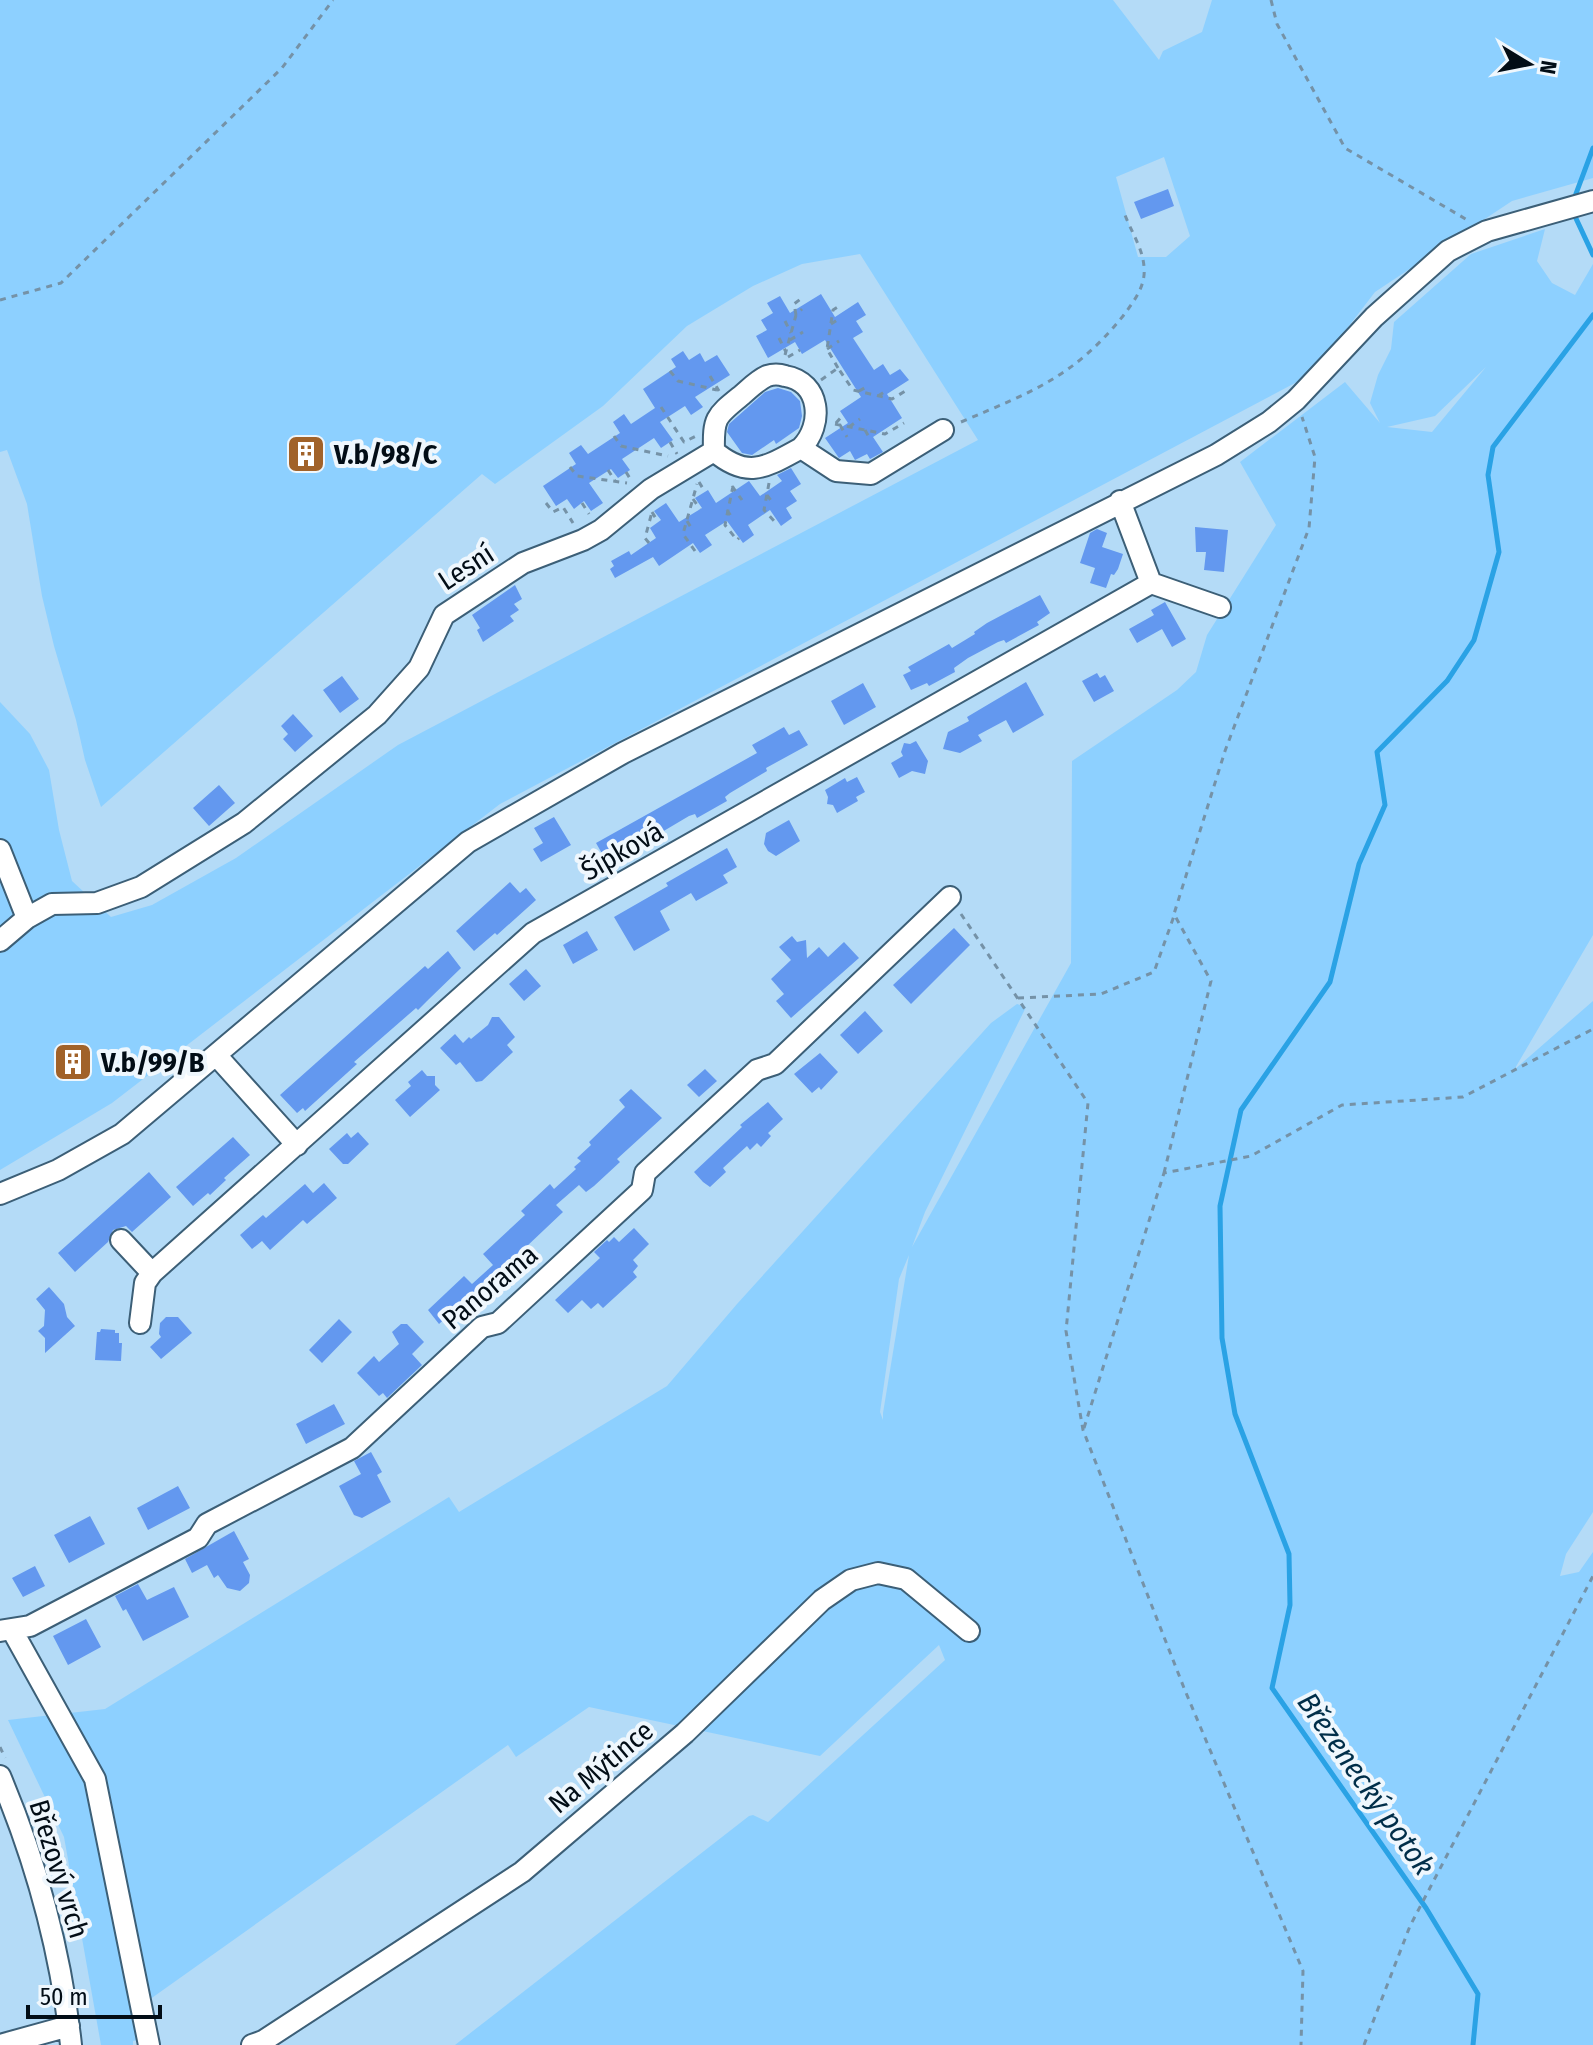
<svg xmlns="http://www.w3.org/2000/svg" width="1593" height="2045" viewBox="0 0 1593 2045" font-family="'Fira Sans Condensed',sans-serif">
<rect width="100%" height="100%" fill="#b4dbf7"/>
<!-- green -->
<path fill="#8dd0ff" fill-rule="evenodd" d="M0 0H1113L1159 60 1163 51 1202 32 1212 0H1593V178L1512 201 1375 292 1312 374 500 804 112 1103 0 1170V702L30 734 49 770 59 830 72 881 111 917 152 905 236 858 398 745 978 440 860 254 802 264 753 286 687 326 603 406 495 484 482 474 101 807 85 760 76 720 54 646 42 596 27 504 7 450 0 452ZM1164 157 1190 236 1166 257H1138L1116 177Z
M1545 229 1537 261 1552 283 1575 295 1593 264V935L1514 1070 1593 1001V1512L1566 1554 1560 1576 1579 1572 1593 1552V2045H455L749 1816 753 1815 768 1822 945 1660 939 1645 820 1756 589 1707 516 1757 508 1745 132 2012 137 2040 133 2041V2045H101L64 1837 8 1720 105 1709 449 1497 459 1512 667 1386 737 1304 991 1023 1017 1004 1026 1007 925 1212 912 1247 1071 963 1072 761 1177 690 1196 672 1207 635 1276 525 1240 462 1345 382 1380 423 1370 403 1378 375 1391 349 1394 322 1471 254ZM1486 367 1432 432 1387 427 1435 416ZM909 1255 883 1413V1420L880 1412 899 1279Z"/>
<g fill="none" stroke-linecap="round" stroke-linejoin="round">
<!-- stream -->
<path stroke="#2aa2e5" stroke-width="5" d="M1574 199 1593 148
M1573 212 1593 255
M1473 2045 1478 1994 1426 1908 1272 1688 1290 1605 1289 1554 1235 1414 1222 1338 1220 1206 1241 1110 1330 982 1359 864 1385 805 1377 752 1447 681 1474 640 1499 552 1488 475 1493 447 1593 315"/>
</g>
<!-- building -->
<path fill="#6398ef" d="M1168 189 1174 206 1141 219 1134 202Z
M821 294 835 317 858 302 866 315 856 321 863 332 853 338 874 370 883 364 890 375 900 369 909 380 887 394 902 418 873 437 883 452 870 459 867 454 855 460 850 451 839 458 825 438 848 423 840 411 861 397 825 340 802 354 795 342 768 358 756 336 767 330 761 320 773 313 767 303 780 296 790 313Z
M683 351 689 360 700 353 705 362 717 355 730 375 695 397 703 407 691 415 685 406 660 422 673 440 661 448 654 438 622 459 630 470 618 478 611 469 589 483 603 503 591 511 584 501 574 509 567 499 556 506 543 486 576 464 569 453 581 445 588 454 620 433 613 422 624 414 631 424 655 408 643 389 676 367 671 359Z
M778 388 791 392 800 401 802 416 799 428 776 444 774 440 752 455 742 453 727 432 729 424 765 392Z
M791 468 801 484 790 491 797 501 786 508 792 518 781 526 770 510 748 525 754 535 743 543 727 521 705 535 712 545 700 553 693 543 659 566 653 557 615 578 610 569 614 566 611 561 629 551 631 555 656 538 650 528 661 520 654 511 666 503 679 522 702 508 695 498 708 490 716 503 749 481 760 496 782 481 777 475Z
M1195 527 1228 530 1224 572 1204 570 1206 552H1196Z
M1097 529 1107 533 1102 547 1123 554 1118 569 1114 575 1111 574 1106 588 1090 583 1095 568 1080 563 1090 533Z
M515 585 522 599 514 604 519 610 510 616 514 621 483 642 477 630 480 628 472 615Z
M1040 595 1050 613 1037 622 1039 625 1006 643 1004 640 998 642 968 658 954 668 955 672 929 686 927 683 911 690 903 675 911 671 908 667 949 644 952 648 975 634 974 632 987 623Z
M1165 602 1186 639 1172 647 1162 629 1137 643 1129 629 1154 615 1151 610Z
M1097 673 1100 678 1105 675 1114 691 1094 702 1082 681Z
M342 676 359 699 340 713 323 690Z
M1026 682 1044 715 1013 733 1006 720 978 735 982 741 960 753 943 749 948 732 969 721 967 717Z
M863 683 876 707 844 725 831 701Z
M293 714 313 736 295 752 283 739 288 734 281 726Z
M784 727 789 735 799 730 808 745 766 768 767 771 730 793 725 797 727 801 697 818 695 814 689 816 608 864 596 843 757 753 752 745Z
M916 741 928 761 925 774 912 771 899 778 891 763 903 756 901 752 904 743 910 744Z
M857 777 865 792 856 797 858 801 837 813 833 805 827 804 828 797 825 790 845 778 847 782Z
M219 785 235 803 209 826 193 808Z
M554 817 571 845 541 862 533 849 543 843 534 828Z
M789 820 800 841 776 856 768 851 764 844 766 833Z
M727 848 737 867 723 875 728 883 696 901 691 893 660 911 670 930 634 951 614 917 668 886 666 883Z
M510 882 520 893 526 888 536 900 497 935 495 933 474 951 456 931Z
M954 928 970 945 911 1004 893 985Z
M587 931 598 950 573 964 563 945Z
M792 936 797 942 806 940 807 958 819 947 828 957 844 942 859 958 791 1018 776 1001 784 994 771 979 791 960 779 947Z
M448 951 461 968 427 1001 418 1010 416 1008 354 1062 357 1064 305 1111 303 1108 297 1113 280 1095 425 966 428 969Z
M526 969 541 986 524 1001 509 984Z
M865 1011 883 1031 858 1054 840 1035Z
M492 1017H499L515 1037 507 1045 513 1052 482 1081 476 1082 460 1062 456 1065 440 1048 455 1034 463 1043 469 1037 471 1039 488 1025Z
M820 1053 838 1072 821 1090 819 1087 812 1093 794 1074Z
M705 1069 717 1081 699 1097 687 1085Z
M422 1070 427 1076H435V1085L440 1090 410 1117 395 1100 411 1086 408 1082Z
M631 1089 662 1118 617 1159 620 1162 594 1186 586 1192 579 1185 556 1205 563 1212 526 1247 530 1251 465 1312 463 1310 453 1320 449 1315 439 1324 428 1310 464 1276 472 1284 493 1265 483 1254 525 1215 521 1211 550 1184 554 1189 576 1169 574 1167 581 1161 577 1158 591 1145 589 1142 625 1107 619 1100Z
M768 1102 783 1119 768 1133 771 1136 761 1147 757 1143 750 1150 747 1146 723 1168 726 1172 710 1187 703 1182 694 1172 742 1127 740 1125Z
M358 1132 369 1144 348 1164H343L329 1149 347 1133 351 1138Z
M233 1137 250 1155 224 1178 226 1180 210 1195 208 1193 193 1206 176 1187Z
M149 1172 171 1197 132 1232 126 1226 113 1230 108 1242 75 1272 58 1253Z
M324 1183 337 1198 307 1224 303 1220 270 1250 262 1241 252 1249 240 1235 263 1215 266 1218 305 1184 313 1193Z
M634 1228 649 1244 633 1260 638 1266 633 1272 637 1277 603 1308 598 1303 591 1309 582 1300 568 1313 555 1300 600 1258 594 1252 607 1240 609 1242 614 1237 619 1242Z
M49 1287 64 1304 67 1317 75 1326 45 1353V1338L38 1331 44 1326 45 1310 36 1299Z
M166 1317H178L192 1333 161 1359 150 1347 161 1337 159 1334 160 1323Z
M339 1319 352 1332 322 1363 309 1350Z
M401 1324H407L424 1342 412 1354 422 1365 387 1398 383 1393 379 1396 357 1373 374 1356 379 1362 399 1344 392 1332Z
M101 1329 115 1330V1333H119V1343H122L121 1361 95 1360 97 1332H100Z
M334 1404 345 1424 306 1444 296 1424Z
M371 1452 382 1472 377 1475 391 1502 362 1518 354 1515 339 1486 361 1474 354 1461Z
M178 1486 190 1508 148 1530 137 1508Z
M90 1516 105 1544 69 1563 54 1535Z
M234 1531 249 1559 243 1562 250 1575 249 1583 240 1591 227 1588 218 1575 214 1578 207 1565 192 1573 185 1559Z
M35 1566 45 1586 23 1597 12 1578Z
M138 1584 147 1600 174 1587 189 1617 143 1641 126 1609 123 1611 115 1596Z
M86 1619 101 1647 68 1665 53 1636Z"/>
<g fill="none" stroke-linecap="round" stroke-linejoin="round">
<defs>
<path id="minor" d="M714 451C713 417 716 416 742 395 750 388 758 380 767 376 773 374 779 374 785 376 821 382 824 425 801 448
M1151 583 1220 607
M0 850 27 918
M0 941 27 918 52 904 97 903 141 887 244 823 377 715 419 668 444 615 523 563 583 540 601 530 651 489 714 451C748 480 766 467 801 448L836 471 871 474 943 430
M216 1055 297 1145
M0 1194 58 1170 122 1134 468 842 623 753 1216 455 1269 422 1296 400 1374 317 1448 251 1487 231 1593 201
M121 1240 152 1273
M140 1323 145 1283 152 1273 533 933 1151 583 1120 501
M12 1630 95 1779 149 2045
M0 1631 30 1626 198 1538 207 1524 352 1448 482 1327 498 1323 642 1190 645 1173 757 1070 775 1064 950 897
M0 1776C36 1861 61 1953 71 2045
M0 2045 69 2026
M252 2045 263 2041 522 1872 685 1733 822 1600 851 1580 878 1573 906 1579 969 1631"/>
</defs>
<!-- minor casing -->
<use href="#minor" stroke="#3c5f77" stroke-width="24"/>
<!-- path -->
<path stroke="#7592a7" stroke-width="3" stroke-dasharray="6 6" stroke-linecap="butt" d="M1271 0 1277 24 1345 148 1469 221
M0 300 61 283 282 68 333 0
M796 315 794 304 802 298
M785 321 791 333
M831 324 839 319
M779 338 786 352
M790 340 803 332
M827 349 839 341
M785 355 796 315 802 309
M788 357 800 350
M838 368 827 349 833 310 841 305
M670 371 678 381 717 390
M710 376 719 391
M821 380 838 368 853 390 892 399 907 390
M859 391 868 386
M878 396 886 391
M661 407 684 442 696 436
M961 422C1031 392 1073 378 1123 316 1134 301 1146 286 1144 267 1143 249 1131 231 1125 215
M836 423 843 415
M835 424 885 434 904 423
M840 425 847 437
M849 427 860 419
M865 430 869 437
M614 436 621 446 668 456
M670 442 677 454
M570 467 577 476 627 483
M608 470 615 481
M626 472 631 480
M699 482 705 492
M769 483 764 510 776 523
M732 486 742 500
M733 486 725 525 737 540 739 538
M767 495 772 502
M693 499 700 509
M546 503 553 512 563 507 573 523
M582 503 589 514
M727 510 733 519
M652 512 658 522
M687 521 692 529
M649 543 645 538 652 512
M695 551 683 534 697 484
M961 914 1088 1103 1066 1331 1083 1430 1184 1688 1303 1971 1301 2045
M1018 998 1101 994 1154 972 1174 916
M1164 1173 1211 981 1174 914 1225 751 1309 528 1315 457 1302 417
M1084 1428 1164 1173 1251 1156 1342 1105 1463 1097 1593 1029
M0 1747 5 1758
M1364 2045 1410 1926 1593 1576"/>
<!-- minor -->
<use href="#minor" stroke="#fff" stroke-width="20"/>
</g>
<!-- icons -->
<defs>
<symbol id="building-square" viewBox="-11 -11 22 22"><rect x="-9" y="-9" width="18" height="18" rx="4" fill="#a16229" stroke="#eff7fd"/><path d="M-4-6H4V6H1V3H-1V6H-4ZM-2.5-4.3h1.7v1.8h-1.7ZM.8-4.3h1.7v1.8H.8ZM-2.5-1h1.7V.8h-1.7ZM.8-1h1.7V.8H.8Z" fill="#fff"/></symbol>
</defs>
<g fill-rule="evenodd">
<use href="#building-square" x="284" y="432" width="44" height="44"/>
<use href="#building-square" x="51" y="1040" width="44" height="44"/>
</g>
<g text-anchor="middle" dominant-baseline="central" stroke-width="8" stroke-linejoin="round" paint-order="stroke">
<!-- poi labels -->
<g font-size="28" font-weight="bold" fill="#020d16" stroke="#eff7fd" text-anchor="start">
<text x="334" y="454">V.b/98/C</text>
<text x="101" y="1062">V.b/99/B</text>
</g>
<!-- street labels -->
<g font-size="28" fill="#020d16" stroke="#eff7fd">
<text transform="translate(466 567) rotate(-33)">Lesní</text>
<text transform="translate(622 851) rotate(-30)">Šípková</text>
<text transform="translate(490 1287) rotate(-40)">Panorama</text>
<text transform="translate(601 1767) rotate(-40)">Na Mýtince</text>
<text transform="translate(59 1869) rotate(73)">Březový vrch</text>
</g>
<!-- water labels -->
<g font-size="30" font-style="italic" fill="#002e49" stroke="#eff7fd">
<text transform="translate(1366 1784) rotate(55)">Březenecký potok</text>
</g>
</g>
<!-- north arrow -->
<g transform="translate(1529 64) rotate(100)" stroke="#eff7fd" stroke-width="6" paint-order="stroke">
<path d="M0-6L14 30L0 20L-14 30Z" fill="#020d16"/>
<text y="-12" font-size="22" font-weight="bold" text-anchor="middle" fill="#020d16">N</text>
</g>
<!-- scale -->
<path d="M28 2005v12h132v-12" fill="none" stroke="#020d16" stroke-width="4"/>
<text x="40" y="2005" font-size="24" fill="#020d16" stroke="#eff7fd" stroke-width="6" paint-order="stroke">50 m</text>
</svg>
